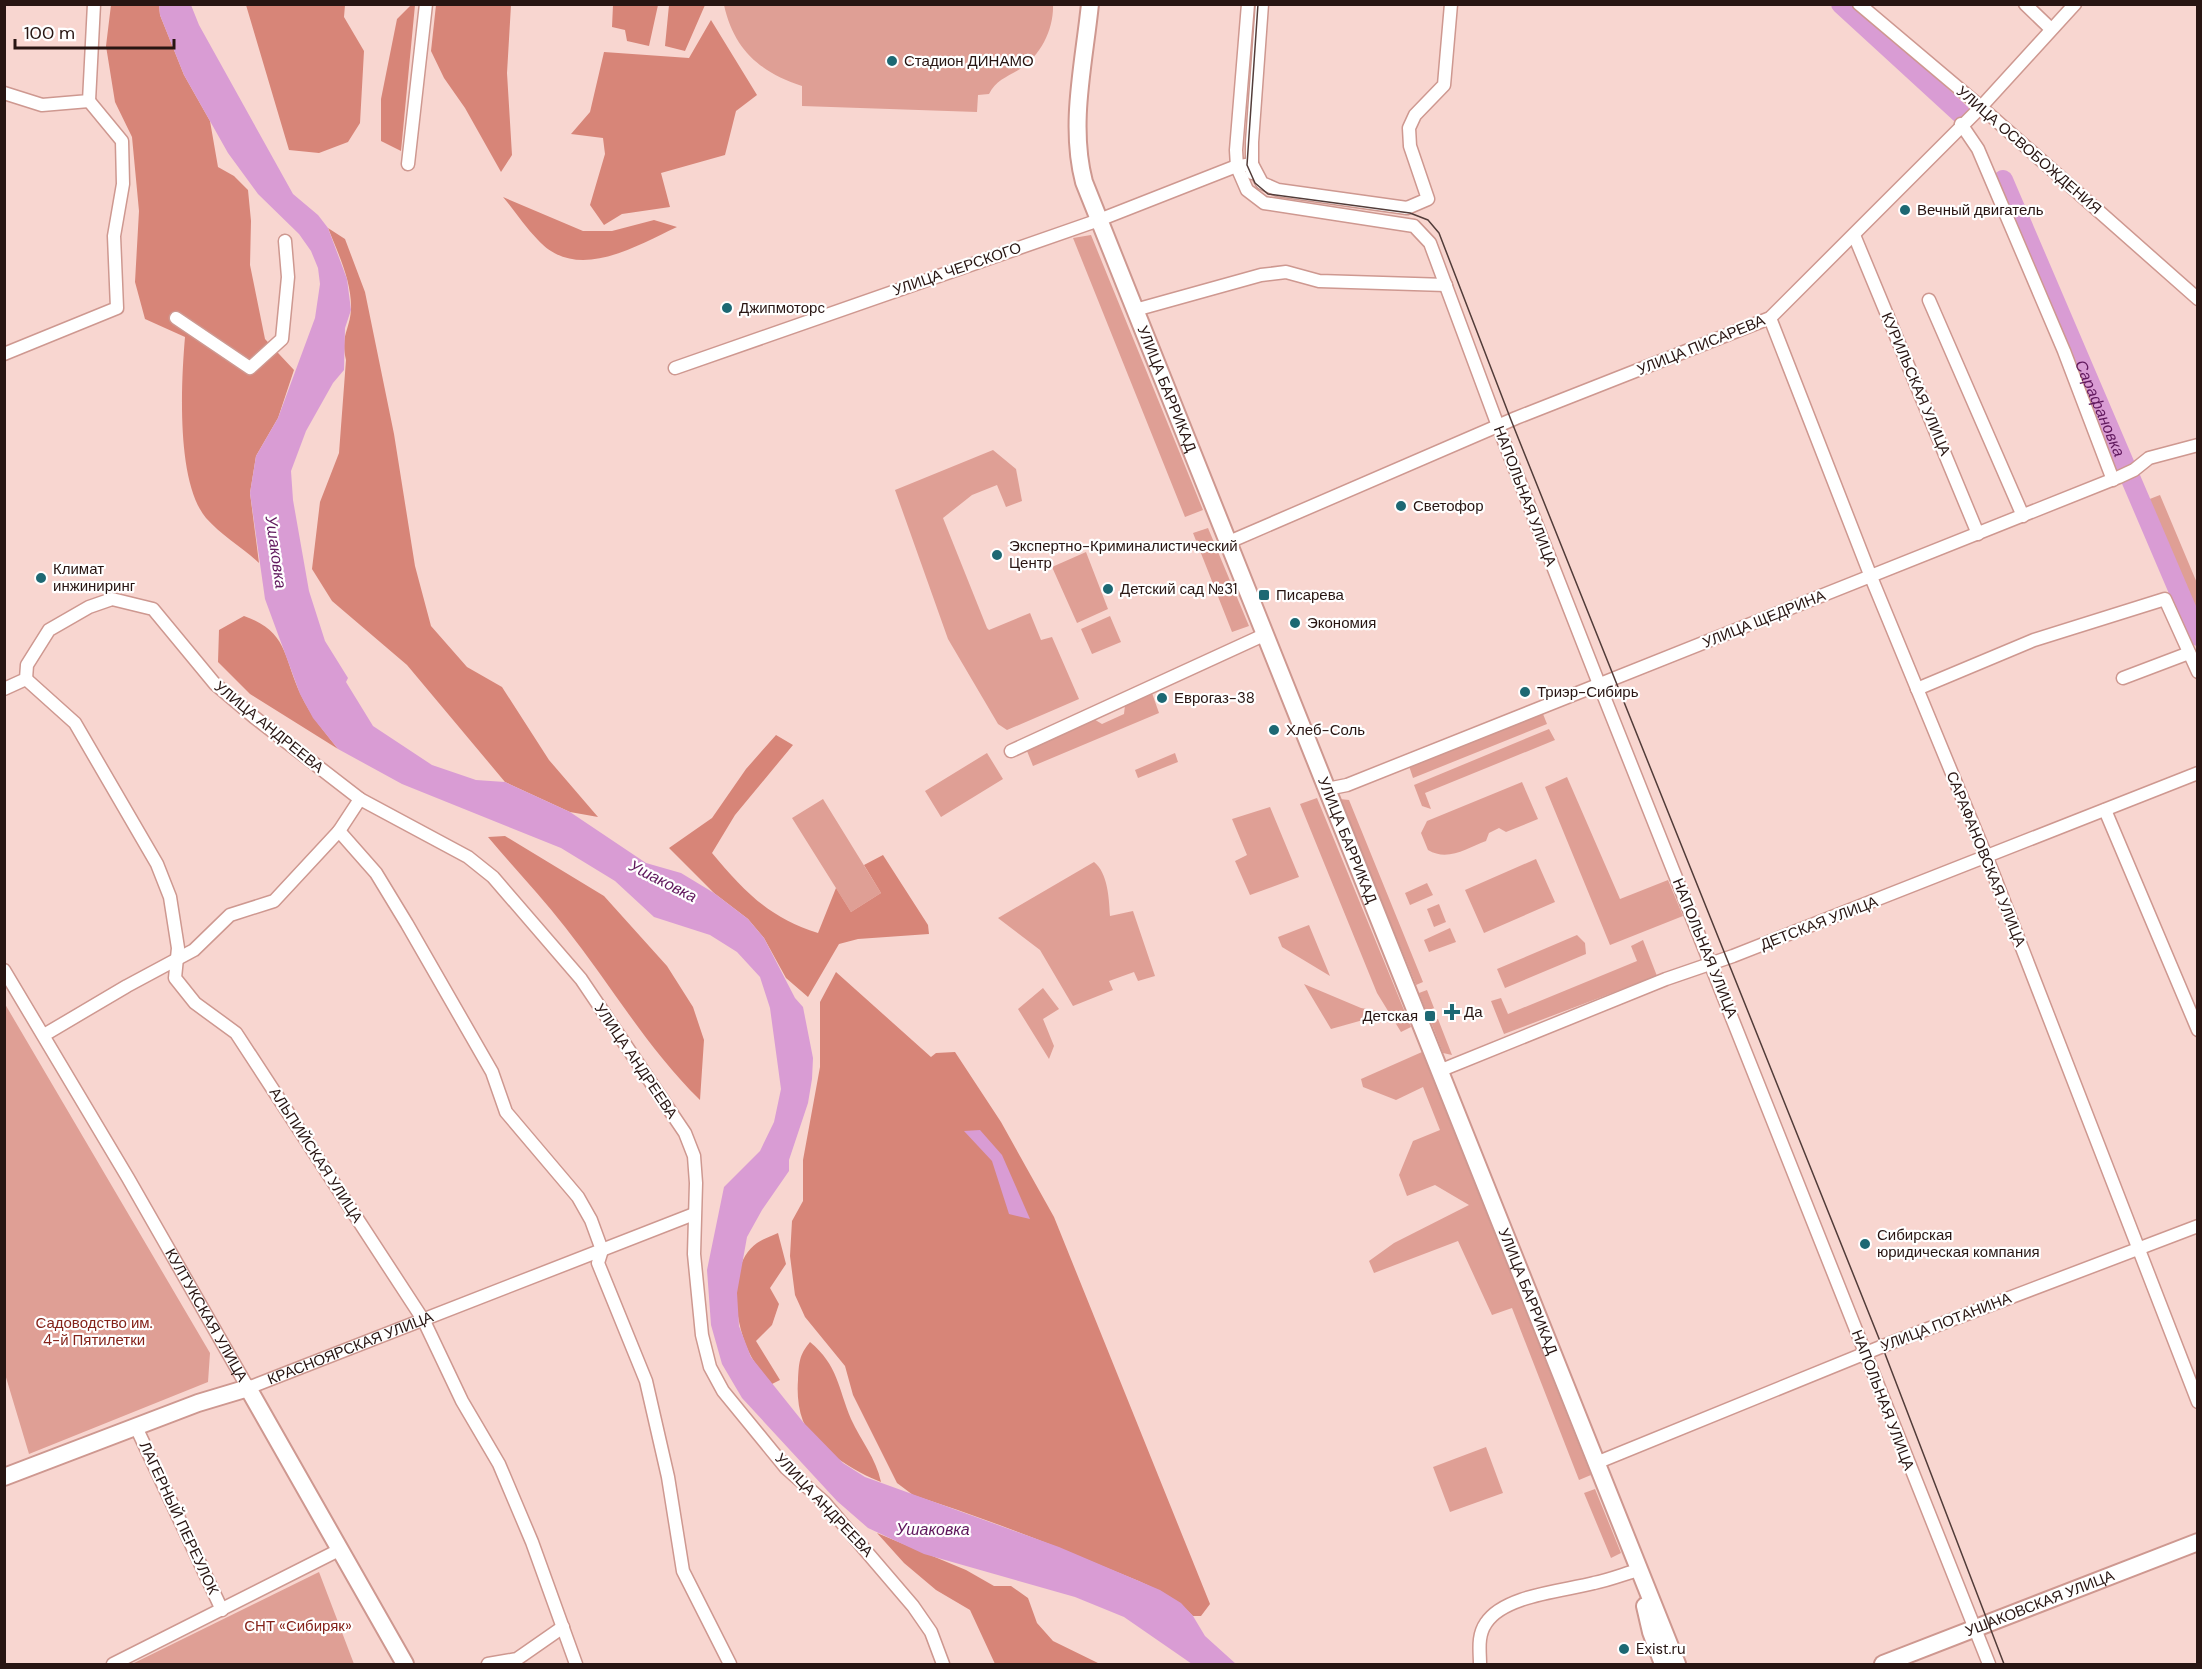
<svg xmlns="http://www.w3.org/2000/svg" width="2202" height="1669" viewBox="0 0 2202 1669" font-family="'DM Sans',sans-serif">
<rect width="100%" height="100%" fill="#f8d6d0"/>
<!-- green -->
<path fill="#df9f95" d="M1053 4C1054 29 1041 55 1020 69 1007 77 996 80 989 94L978 95 977 112 802 106V86C760 72 734 50 724 5Z
M1091 235 1203 510 1185 517 1073 238Z
M993 450 1016 469 1022 501 1006 507 997 485 972 495 943 518 987 628 989 630 1030 613 1041 640 1052 637 1079 699 1007 730 998 724 948 639 895 490Z
M2160 495 2197 583V628L2142 502Z
M1208 528 1249 626 1232 632 1193 533Z
M1086 552 1108 609 1077 623 1052 567Z
M1110 616 1121 642 1092 654 1081 629Z
M1152 693 1159 713 1033 766 1027 751 1092 718 1102 724 1124 714 1125 705Z
M1543 714 1547 724 1413 778 1409 766 1413 762Z
M1549 729 1555 740 1425 793 1431 809 1422 806 1414 785Z
M987 753 1003 779 941 817 925 791Z
M1175 753 1178 762 1138 778 1135 770Z
M1567 777 1620 899 1668 880 1683 916 1610 945 1545 787Z
M1522 782 1538 819 1506 832 1499 828 1489 833 1486 841C1467 848 1448 862 1428 850L1421 833 1427 821Z
M1317 798 1411 1027 1401 1032 1377 993 1300 804Z
M823 799 881 893 851 912 792 818Z
M1340 799 1349 800 1423 982 1416 985Z
M1270 807 1299 877 1250 895 1235 861 1247 855 1232 819Z
M1536 859 1555 902 1484 933 1465 890Z
M1094 862C1108 873 1109 899 1110 916L1133 911 1155 976 1138 981 1134 972 1109 981 1113 990 1073 1006 1040 950 998 918Z
M1427 883 1433 895 1410 905 1405 893Z
M1439 904 1446 922 1434 927 1427 909Z
M1309 925 1330 976 1282 947 1278 937Z
M1450 928 1456 942 1429 952 1424 940Z
M1577 935 1585 943 1586 954 1505 988 1497 969Z
M1643 940 1657 976 1504 1034 1491 1001 1501 998 1508 1014 1637 961 1631 946Z
M1304 984 1361 1008 1388 1013 1331 1029Z
M1043 988 1059 1009 1043 1019 1054 1046 1049 1059 1018 1009Z
M1427 990 1434 1008 1426 1011 1419 993Z
M5 1004 210 1353 208 1382 29 1454 5 1374Z
M1438 1019 1452 1055 1443 1053 1431 1022Z
M1422 1052 1591 1475 1579 1480 1512 1308 1492 1315 1458 1241 1374 1273 1369 1261 1394 1243 1469 1205 1435 1185 1407 1196 1399 1175 1413 1141 1440 1130 1423 1087 1396 1100 1363 1087 1361 1079Z
M1486 1447 1503 1493 1450 1512 1433 1467Z
M1595 1489 1621 1553 1611 1558 1584 1493Z
M319 1572 354 1664H132Z"/>
<!-- forest -->
<path fill="#d78578" d="M412 4 415 5 401 151 381 141V99L397 19Z
M111 5H159L160 15 184 75 210 121 218 167 234 176 248 190 251 221 250 265 265 339 294 370 278 418 256 456 250 493 259 563C243 548 221 535 206 518 176 482 181 383 185 337L145 319 135 282 139 211 132 137 115 102 106 46Z
M246 5H345L344 17 364 51 360 123 348 142 319 153 289 150Z
M436 5H511L507 73 512 155 501 172 465 108 444 78 431 51Z
M613 5H658L649 46 627 41 625 30 612 27Z
M669 5H705L685 51 665 46Z
M711 20 757 95 736 111 725 155 661 173 670 207 622 214 604 225 590 205 605 154 603 138 571 134 590 112 604 52 689 58Z
M503 197 583 231H612L654 220 677 227C636 246 577 283 538 240 525 227 515 211 503 197Z
M328 228 345 239 365 292 394 434 415 566 431 626 467 667 502 687 549 760 598 817 570 812 505 782 407 665 332 601 312 569 320 502 339 453 346 360C340 335 350 330 351 309 352 282 338 253 328 228Z
M244 616C289 632 283 658 301 695 310 715 324 731 338 749L250 694 218 662 219 630Z
M776 735 793 745 735 815 712 853C744 891 769 918 818 933L836 888 851 912 881 893 864 865 883 855 928 925 929 934 858 939 839 944 808 997 786 978 764 938 748 919 714 893 669 848 712 818 746 769Z
M505 836 604 896 667 966 693 1007 704 1040 700 1100C647 1048 611 985 565 927 541 896 513 867 488 837Z
M836 972 931 1057 936 1053 955 1052 1001 1122 1054 1217 1210 1604 1201 1616H1193C1168 1590 1135 1580 1102 1566 1040 1539 977 1516 913 1495L897 1483 853 1395 845 1366 805 1317 795 1295 790 1256 792 1221 803 1201V1160L820 1067V1002Z
M778 1233 786 1264 770 1288 779 1304 772 1325 756 1341 780 1380 772 1384C765 1375 757 1367 752 1358 735 1328 725 1266 757 1243 763 1239 771 1236 778 1233Z
M810 1342C838 1365 838 1388 851 1419 861 1441 876 1458 881 1482 856 1473 814 1447 803 1421 798 1408 797 1393 798 1380 799 1363 799 1355 810 1342Z
M877 1533 966 1570 994 1586H1011L1028 1598 1037 1623 1053 1641 1100 1664H995L970 1610 936 1590 904 1563Z"/>
<!-- water -->
<path fill="#d99cd4" d="M159 5H191L199 25 293 194 318 215 328 228 347 279 351 310 345 328 344 370 333 383 306 431 291 471 293 500 309 591 325 641 348 678 346 682 373 726 432 765 476 780 505 782 570 812 646 863 681 873 714 893 748 919 764 938 795 998 803 1007 813 1058 812 1079 808 1103 789 1160V1171L762 1210 747 1237 737 1293 739 1326 751 1357 803 1422 843 1463 865 1477 1059 1547 1160 1590 1181 1603 1193 1616 1205 1636 1236 1664H1192L1124 1617 1075 1597 924 1554 868 1528 837 1501 742 1398 722 1364 711 1325 707 1270 724 1187 760 1151 774 1122 781 1089 770 1008 760 977 737 952 710 935 654 917 615 881 561 848 402 784 338 749 313 718 300 694 265 599 250 493 256 456 278 418 315 318 320 284 318 268 311 251 299 234 258 194 228 153 184 75 160 15Z
M980 1130 1002 1155 1030 1219 1009 1214 992 1161 964 1131Z"/>
<g fill="none" stroke-linecap="round" stroke-linejoin="round">
<!-- river -->
<g stroke="#d99cd4" stroke-width="20">
<path d="M1841 4 1961 114"/>
<path id="s1" d="M2003 180 2198 636"/>
</g>
<defs>
<g id="minor">
<path d="M1248 4 1236 150 1237 167 1247 190 1264 203 1414 226 1430 243 1498 426 1599 684 1989 1664"/>
<path d="M1859 4 1981 107 2198 299"/>
<path d="M2025 4 2051 29"/>
<path d="M4 93 42 105 89 101 94 4"/>
<path d="M1961 124 1978 149 2064 351 2113 480"/>
<path d="M408 164 426 4"/>
<path d="M1252 173V142L1262 4"/>
<path d="M1854 235 1978 534"/>
<path d="M1929 300 2023 516"/>
<path d="M1135 310 1261 275 1286 272 1319 281 1446 285"/>
<path d="M176 318 250 368 282 339 288 277 285 241"/>
<path d="M1770 318 1871 577 1991 868 2198 1402"/>
<path d="M4 354 117 308 114 236 123 184 122 141 89 101"/>
<path d="M675 368 1099 220 1234 167 1252 164 1262 183 1278 190 1407 208 1428 199 1410 146 1409 128 1415 115 1444 85 1451 4"/>
<path d="M1229 542 1516 418 1770 318 1981 107 2075 4"/>
<path d="M2123 678 2189 653"/>
<path d="M26 679 75 723 157 864 170 897 178 948 175 978 195 1003 236 1033 424 1321 462 1401 499 1464 532 1542 576 1664"/>
<path d="M4 689 26 679 27 665 49 630 89 607 112 599 153 609 215 684 254 717 360 799 468 857 493 877 581 979 685 1133 694 1156 696 1183 694 1254 702 1335 710 1367 723 1391 786 1468 824 1502 913 1606 931 1632 943 1664"/>
<path d="M1917 689 2034 640 2165 599 2198 672"/>
<path d="M1011 751 1266 634"/>
<path d="M1327 789 1347 785 2119 477 2134 470 2149 458 2198 445"/>
<path d="M2105 810 2198 1030"/>
<path d="M339 831 376 873 407 924 492 1072 506 1112 578 1197 591 1220 602 1250 598 1263 646 1381 668 1477 683 1571 730 1664"/>
<path id="s2" d="M4 970 128 1178 248 1388 694 1214"/>
<path d="M44 1035 127 986 194 950 230 915 274 901 339 831 360 799"/>
<path d="M1439 1071 1666 979 1733 956 2198 773"/>
<path d="M136 1427 222 1610"/>
<path d="M1596 1463 1888 1344 2198 1226"/>
<path d="M113 1664 341 1549"/>
<path d="M488 1664 517 1659 563 1627"/>
<path d="M1480 1664C1480 1651 1477 1636 1486 1623 1504 1595 1564 1591 1594 1583 1609 1580 1624 1574 1638 1570"/>
</g>
<g id="major">
<path id="s3" d="M1090 4C1084 63 1069 125 1084 182L1677 1664"/>
<path d="M4 1477 198 1403 248 1388 405 1664"/>
<path d="M1645 1606 1651 1632 1663 1664"/>
<path id="s4" d="M1883 1664 2198 1542"/>
</g>
</defs>
<!-- minor casing -->
<use href="#minor" stroke="#ce9890" stroke-width="15"/>
<!-- major casing -->
<use href="#major" stroke="#ce9890" stroke-width="20"/>
<!-- minor -->
<use href="#minor" stroke="#fff" stroke-width="12"/>
<!-- major -->
<use href="#major" stroke="#fff" stroke-width="16"/>
<!-- tram -->
<path stroke="#523c39" stroke-width="1.5" d="M1258 4 1247 165 1255 183 1268 194 1410 213 1428 220 1439 233 1511 420 1882 1346 2004 1664"/>
</g>
<!-- markers -->
<g fill="#1d6873" stroke="#fff" stroke-width="2">
<circle cx="892" cy="61" r="6"/>
<circle cx="1905" cy="210" r="6"/>
<circle cx="727" cy="308" r="6"/>
<circle cx="1401" cy="506" r="6"/>
<circle cx="997" cy="555" r="6"/>
<circle cx="41" cy="578" r="6"/>
<circle cx="1108" cy="589" r="6"/>
<rect x="1258" y="589" width="12" height="12" rx="3"/>
<circle cx="1295" cy="623" r="6"/>
<circle cx="1525" cy="692" r="6"/>
<circle cx="1162" cy="698" r="6"/>
<circle cx="1274" cy="730" r="6"/>
<path d="M1449 1003h6v6h6v6h-6v6h-6v-6h-6v-6h6z"/>
<rect x="1424" y="1010" width="12" height="12" rx="3"/>
<circle cx="1865" cy="1244" r="6"/>
<circle cx="1624" cy="1649" r="6"/>
</g>
<g text-anchor="middle" dominant-baseline="central" stroke-width="4.5" stroke-linejoin="round" paint-order="stroke">
<!-- poi labels -->
<g font-size="15" fill="#281512" stroke="#fff" text-anchor="start">
<text x="904" y="61">Стадион ДИНАМО</text>
<text x="1917" y="210">Вечный двигатель</text>
<text x="739" y="308">Джипмоторс</text>
<text x="1413" y="506">Светофор</text>
<text x="1009" y="546">Экспертно-Криминалистический<tspan x="1009" dy="17">Центр</tspan></text>
<text x="53" y="569">Климат<tspan x="53" dy="17">инжиниринг</tspan></text>
<text x="1120" y="589">Детский сад №31</text>
<text x="1276" y="595">Писарева</text>
<text x="1307" y="623">Экономия</text>
<text x="1537" y="692">Триэр-Сибирь</text>
<text x="1174" y="698">Еврогаз-38</text>
<text x="1286" y="730">Хлеб-Соль</text>
<text x="1464" y="1012">Да</text>
<text x="1418" y="1016" text-anchor="end">Детская</text>
<text x="1877" y="1235">Сибирская<tspan x="1877" dy="17">юридическая компания</tspan></text>
<text x="1636" y="1649">Exist.ru</text>
</g>
<!-- street labels -->
<g font-size="15" fill="#281512" stroke="#fff">
<text transform="translate(2029 150) rotate(41)">УЛИЦА ОСВОБОЖДЕНИЯ</text>
<text transform="translate(957 269) rotate(-19)">УЛИЦА ЧЕРСКОГО</text>
<text transform="translate(1701 345) rotate(-22)">УЛИЦА ПИСАРЕВА</text>
<text transform="translate(1916 384) rotate(67)">КУРИЛЬСКАЯ УЛИЦА</text>
<text stroke="none"><textPath href="#s3" startOffset="402">УЛИЦА БАРРИКАД</textPath></text>
<text transform="translate(1525 496) rotate(69)">НАПОЛЬНАЯ УЛИЦА</text>
<text transform="translate(1764 619) rotate(-22)">УЛИЦА ЩЕДРИНА</text>
<text transform="translate(269 727) rotate(39)">УЛИЦА АНДРЕЕВА</text>
<text stroke="none"><textPath href="#s3" startOffset="888">УЛИЦА БАРРИКАД</textPath></text>
<text transform="translate(1986 859) rotate(68)">САРАФАНОВСКАЯ УЛИЦА</text>
<text transform="translate(1819 923) rotate(-21)">ДЕТСКАЯ УЛИЦА</text>
<text transform="translate(1705 948) rotate(68)">НАПОЛЬНАЯ УЛИЦА</text>
<text transform="translate(636 1061) rotate(56)">УЛИЦА АНДРЕЕВА</text>
<text transform="translate(316 1155) rotate(57)">АЛЬПИЙСКАЯ УЛИЦА</text>
<text stroke="none"><textPath href="#s3" startOffset="1374">УЛИЦА БАРРИКАД</textPath></text>
<text stroke="none"><textPath href="#s2" startOffset="400">КУЛТУКСКАЯ УЛИЦА</textPath></text>
<text transform="translate(1946 1322) rotate(-21)">УЛИЦА ПОТАНИНА</text>
<text stroke="none"><textPath href="#s2" startOffset="594">КРАСНОЯРСКАЯ УЛИЦА</textPath></text>
<text transform="translate(1883 1400) rotate(69)">НАПОЛЬНАЯ УЛИЦА</text>
<text transform="translate(824 1505) rotate(47)">УЛИЦА АНДРЕЕВА</text>
<text transform="translate(179 1518) rotate(65)">ЛАГЕРНЫЙ ПЕРЕУЛОК</text>
<text stroke="none"><textPath href="#s4" startOffset="168">УШАКОВСКАЯ УЛИЦА</textPath></text>
</g>
<!-- park labels -->
<g font-size="15" fill="#842219" stroke="#fff">
<text x="94" y="1323">Садоводство им.<tspan x="94" dy="17">4-й Пятилетки</tspan></text>
<text x="298" y="1626">СНТ «Сибиряк»</text>
</g>
<!-- water labels -->
<g font-size="16" font-style="italic" fill="#60185d" stroke="#fff">
<text stroke="none"><textPath href="#s1" startOffset="248">Сарафановка</textPath></text>
<text transform="translate(276 552) rotate(82)">Ушаковка</text>
<text transform="translate(663 881) rotate(27)">Ушаковка</text>
<text x="933" y="1529">Ушаковка</text>
</g>
</g>
<!-- border -->
<rect width="2202" height="1669" fill="none" stroke="#281512" stroke-width="12"/>
<!-- scale -->
<path d="M15 39v9h159v-9" fill="none" stroke="#281512" stroke-width="3"/>
<text x="24" y="39" font-size="18" fill="#281512" stroke="#ffffff" stroke-width="4.5" paint-order="stroke">100 m</text>
</svg>
